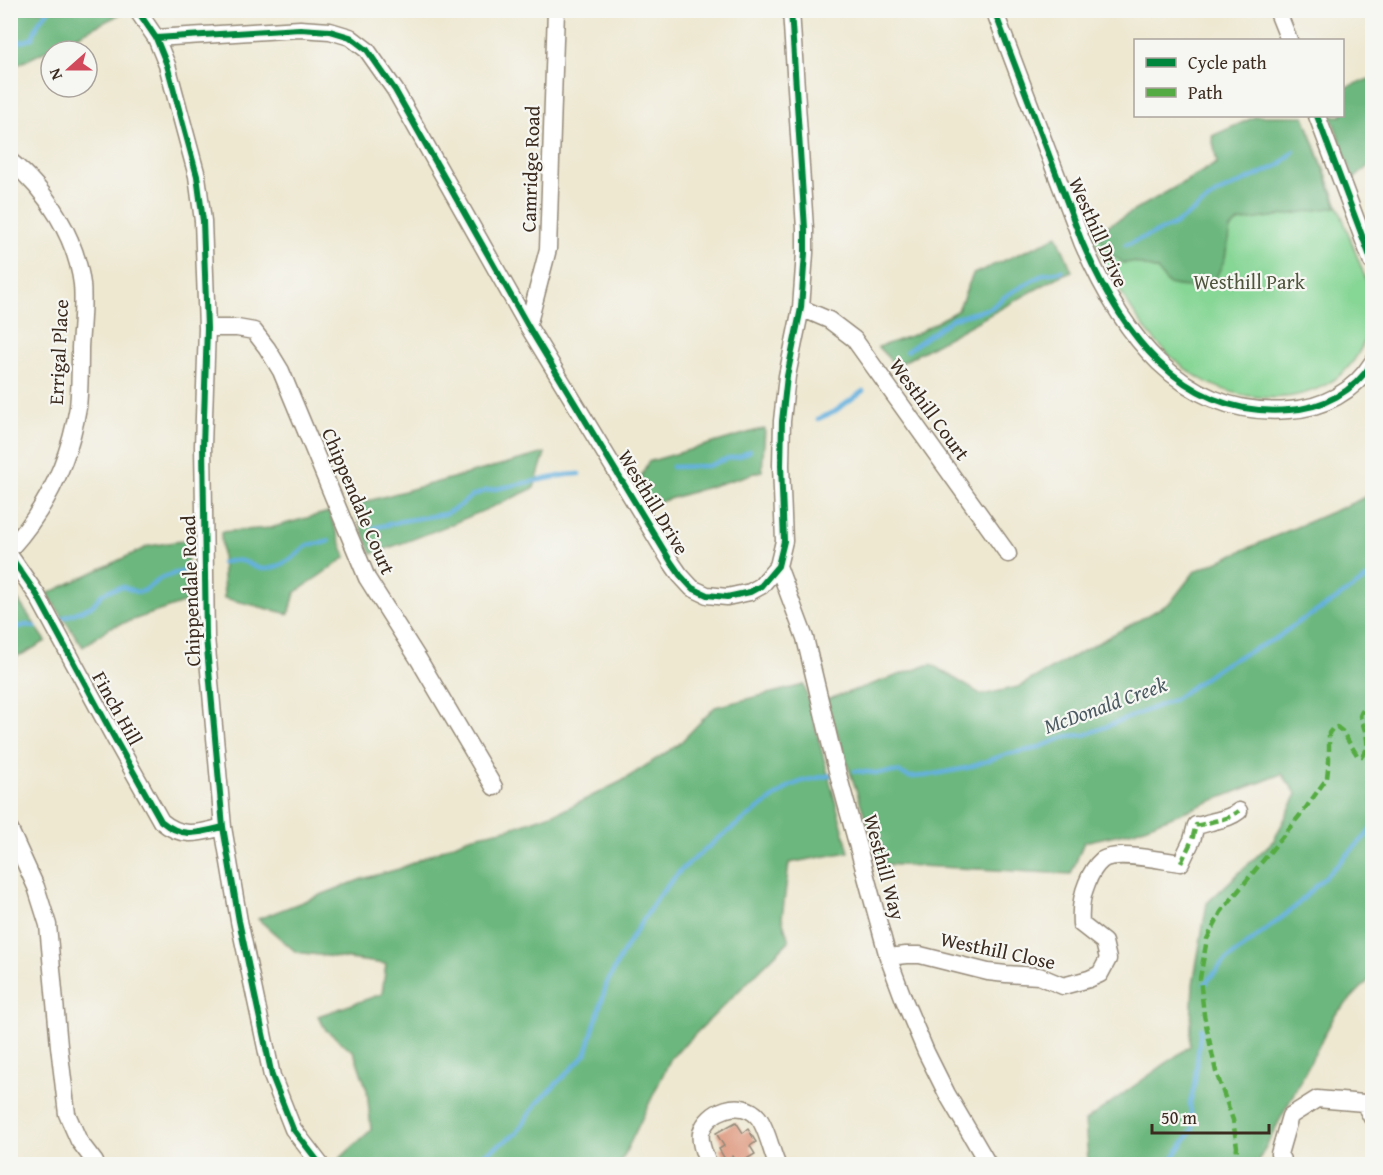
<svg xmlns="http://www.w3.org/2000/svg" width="1383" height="1175" viewBox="0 0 1383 1175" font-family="'Gentium Book Plus',serif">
<rect width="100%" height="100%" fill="#f6f6f2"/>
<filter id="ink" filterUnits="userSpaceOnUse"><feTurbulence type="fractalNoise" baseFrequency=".0167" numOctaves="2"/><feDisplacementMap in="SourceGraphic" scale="12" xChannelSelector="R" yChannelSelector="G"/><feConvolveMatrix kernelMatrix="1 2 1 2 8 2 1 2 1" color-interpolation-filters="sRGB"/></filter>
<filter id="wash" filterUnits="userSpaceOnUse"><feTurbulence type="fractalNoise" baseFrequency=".008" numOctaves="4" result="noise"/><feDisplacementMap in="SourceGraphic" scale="24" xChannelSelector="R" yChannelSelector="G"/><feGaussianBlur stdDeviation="1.35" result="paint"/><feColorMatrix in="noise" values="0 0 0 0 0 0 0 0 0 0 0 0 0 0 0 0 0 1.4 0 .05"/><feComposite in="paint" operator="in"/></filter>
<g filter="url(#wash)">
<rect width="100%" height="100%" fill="#eee8d1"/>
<!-- green -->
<path fill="#86d695" stroke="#60805a" stroke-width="1.5" d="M1304 116 1369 288C1383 397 1266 423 1193 374 1145 342 1115 286 1092 235L1097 232 1111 254Z"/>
<!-- forest -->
<path fill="#6cb77e" stroke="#54704e" stroke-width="1.5" d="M115 10 119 15 11 68V11Z
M1372 78V163L1354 179 1331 116H1342L1343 88Z
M1257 116H1304L1337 207 1238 222 1230 229 1225 258 1215 280C1197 287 1187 289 1168 284L1157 270 1133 262 1124 263 1111 254 1097 232 1217 163 1212 136Z
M1057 235 1072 271 1062 275 896 366 878 347 916 334 958 310 973 274 1048 241Z
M765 429 762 471 649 505 637 485 648 462 758 430Z
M545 453 534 488C481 513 427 535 372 554L353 505Z
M1372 493V977L1335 1015 1260 1158 1259 1164H1079L1088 1160 1085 1121 1190 1046 1193 984 1207 903 1274 840 1297 794 1282 774 1134 831 1084 842 1071 874 881 864 826 700 931 664 982 695 1018 687 1170 603 1195 571 1357 501Z
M329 512 346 557 295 593 289 614 224 598 221 532 270 528Z
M188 540 186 602 109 628 83 647 47 594 149 546Z
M11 590 46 641 23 654 11 658Z
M804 685 849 852 789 863 782 918 789 941 671 1058 620 1164H340L337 1161 371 1130 367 1090 354 1052 326 1030 318 1016 382 994 386 964 296 952 258 919 362 879 399 869 470 837 511 828 566 809 622 781 678 745 715 707Z"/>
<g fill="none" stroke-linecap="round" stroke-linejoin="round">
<!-- stream -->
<path stroke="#65b1de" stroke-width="4.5" d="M10 43 25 41 32 38 39 22 49 10
M1369 117 1372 116
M1126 245 1174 225 1218 193 1280 165 1294 151
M907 351 952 319 991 308 1007 295 1044 274 1062 271
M818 419 834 412 863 391
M672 467 708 466 726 459 740 456 750 451
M374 528 402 521 445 514 458 507 472 496 485 491 566 475 579 474
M222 563C230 561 237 559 245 562 251 565 255 568 262 569 273 570 288 562 296 555 300 552 303 548 307 546 314 542 322 545 329 541
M63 618 92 606 102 594 110 590 123 587 137 592 144 591 161 578 176 573 187 571
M10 629 27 625 35 627
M855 771 876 773 898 772 910 777 925 776 967 768 1007 754 1035 749 1068 736 1085 735 1173 700 1226 663 1277 638 1297 623 1326 606 1366 579 1372 576
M1205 984 1222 964 1294 908 1366 836 1372 827
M469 1164 516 1134 537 1103 586 1054 607 983 627 945 657 898 681 870 719 838 790 786 803 781 832 775
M1169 1164 1193 1129 1190 1103 1194 1088 1201 1028"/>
</g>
<g id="blocks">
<!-- building -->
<path fill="#dc9075" d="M736 1122 743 1133 748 1129 756 1142 750 1146 755 1154 738 1164 733 1156 726 1161 719 1149 724 1146 716 1133Z"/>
</g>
</g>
<g filter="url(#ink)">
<use href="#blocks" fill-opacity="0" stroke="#948978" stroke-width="1.5"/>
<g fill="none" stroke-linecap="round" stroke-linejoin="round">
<defs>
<path id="minor" d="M137 10 156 38 167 65 197 176 203 221 207 328 203 446 206 637 223 827 239 921 272 1076 293 1129 320 1164
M994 10 1082 242C1120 330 1180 419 1289 410 1323 408 1354 392 1372 363
M1277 10 1289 40
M156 38 300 29 330 31 350 37 367 50 395 90 528 326 671 562 680 575 692 588 707 595 727 597 750 592 761 586 778 566 784 541 781 465 782 421 787 376 801 308 805 253V229L791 10
M1317 116 1372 262
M10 161C47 190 76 238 82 284 84 305 81 327 80 348 80 368 80 388 78 407 69 462 47 508 10 549
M801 308 829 320 854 339 1008 554
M528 326 548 249 556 10
M207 328H237L254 331 267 348 281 371 367 578 419 660 494 787
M10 556 37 595 115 739 161 821C182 839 199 833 223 827
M778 566 805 638 835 763 888 957 904 1000 926 1052 947 1094 988 1164
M10 830 36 887 48 925 59 1046 67 1114 79 1141 95 1162
M888 957 906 955H920L988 972 1006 974 1039 976 1063 986 1089 979 1100 974 1108 959 1104 942 1081 924C1080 909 1081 897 1087 883 1090 875 1095 866 1102 860 1117 850 1163 861 1181 863L1192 840 1196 825C1202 826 1205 823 1211 822 1222 819 1230 818 1239 811
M708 1164C705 1155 699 1143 701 1133 707 1110 742 1098 758 1117 767 1128 771 1151 777 1164
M1284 1164 1279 1154 1290 1116 1317 1099 1364 1103 1372 1118"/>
</defs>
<!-- minor casing -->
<use href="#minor" stroke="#948978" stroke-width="19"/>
<!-- minor -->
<use href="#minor" stroke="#fff" stroke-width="16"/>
<!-- quiet -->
<path stroke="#55ab43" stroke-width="4.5" stroke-dasharray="9 4.5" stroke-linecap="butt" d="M1181 863 1192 840 1196 825C1202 826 1205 823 1211 822 1222 819 1230 818 1239 811
M1235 1164 1237 1147 1233 1120 1216 1072 1204 1015 1200 978 1207 939 1221 912 1305 809 1327 778 1329 761V733L1333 728 1337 727 1342 731 1357 755 1362 756C1373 747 1364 728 1360 716 1362 709 1366 707 1372 706"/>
<defs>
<path id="cycleway" d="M137 10 156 38 167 65 197 176 203 221 207 328 203 446 206 637 223 827 239 921 272 1076 293 1129 320 1164
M994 10 1082 242C1120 330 1180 419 1289 410 1323 408 1354 392 1372 363
M156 38 300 29 330 31 350 37 367 50 395 90 528 326 671 562 680 575 692 588 707 595 727 597 750 592 761 586 778 566 784 541 781 465 782 421 787 376 801 308 805 253V229L791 10
M1317 116 1372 262
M10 556 37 595 115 739 161 821C182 839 199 833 223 827"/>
</defs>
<!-- cycleway casing -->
<use href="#cycleway" stroke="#f6f6f2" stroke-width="10"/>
<!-- cycleway -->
<use href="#cycleway" stroke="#00873e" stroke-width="6"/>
</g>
</g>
<g text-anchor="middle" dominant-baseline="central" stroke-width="4.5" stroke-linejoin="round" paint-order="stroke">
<!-- street labels -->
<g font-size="20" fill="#3b2a1e" stroke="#f6f6f2">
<text transform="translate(530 169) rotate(-88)">Camridge Road</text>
<text transform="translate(1099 232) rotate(66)">Westhill Drive</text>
<text transform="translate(58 352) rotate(-87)">Errigal Place</text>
<text transform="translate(930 409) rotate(54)">Westhill Court</text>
<text transform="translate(359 501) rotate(67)">Chippendale Court</text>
<text transform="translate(654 502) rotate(59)">Westhill Drive</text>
<text transform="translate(190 591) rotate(-92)">Chippendale Road</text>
<text transform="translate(118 708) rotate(61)">Finch Hill</text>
<text transform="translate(885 867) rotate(75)">Westhill Way</text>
<text transform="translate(998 950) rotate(12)">Westhill Close</text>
</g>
<!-- park labels -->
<g font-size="20" fill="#4e553c" stroke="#f6f6f2">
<text x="1249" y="281">Westhill Park</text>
</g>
<!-- water labels -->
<g font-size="21" font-style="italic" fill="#4a5961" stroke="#f6f6f2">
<text transform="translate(1105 705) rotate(-20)">McDonald Creek</text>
</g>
</g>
<!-- margin -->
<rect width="1383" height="1175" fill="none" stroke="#f6f6f2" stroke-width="36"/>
<!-- legend -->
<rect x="1134" y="39" width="210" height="78" fill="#f6f6f2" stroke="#aba49d" stroke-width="1.5"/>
<rect x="1146" y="58" width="30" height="9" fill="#00873e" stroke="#aba49d" stroke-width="1.5"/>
<text x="1188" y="69" font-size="18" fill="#3b2a1e">Cycle path</text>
<rect x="1146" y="88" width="30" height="9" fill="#55ab43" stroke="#aba49d" stroke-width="1.5"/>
<text x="1188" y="99" font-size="18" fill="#3b2a1e">Path</text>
<!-- north arrow -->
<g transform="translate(69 69) rotate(249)"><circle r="28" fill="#f6f6f2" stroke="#aba49d" stroke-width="1.5"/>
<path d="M0-4.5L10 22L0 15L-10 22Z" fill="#d1495b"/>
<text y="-9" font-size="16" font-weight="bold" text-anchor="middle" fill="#3b2a1e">N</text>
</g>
<!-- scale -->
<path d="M1152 1124v9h117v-9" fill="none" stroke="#3b2a1e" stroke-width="3"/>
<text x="1161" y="1124" font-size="18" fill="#3b2a1e" stroke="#f6f6f2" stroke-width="4.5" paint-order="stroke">50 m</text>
</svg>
